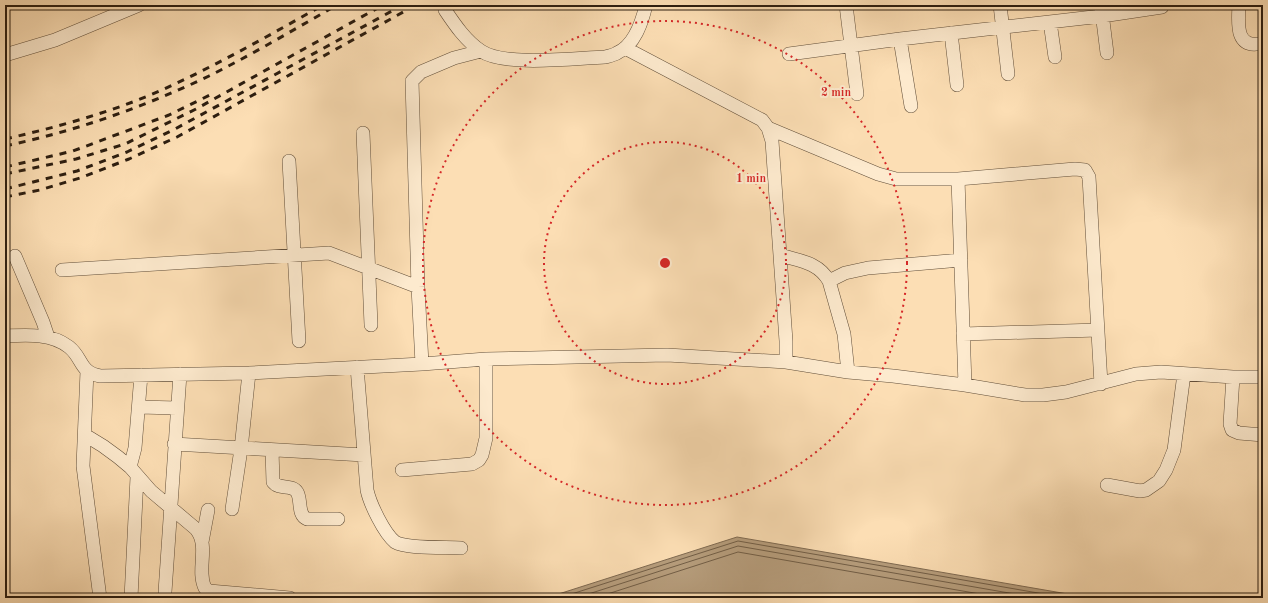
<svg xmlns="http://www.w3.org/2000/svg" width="1268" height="603" viewBox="0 0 1268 603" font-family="'Old Standard TT',serif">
<rect width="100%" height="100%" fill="#fcdeb4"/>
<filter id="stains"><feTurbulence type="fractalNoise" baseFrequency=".005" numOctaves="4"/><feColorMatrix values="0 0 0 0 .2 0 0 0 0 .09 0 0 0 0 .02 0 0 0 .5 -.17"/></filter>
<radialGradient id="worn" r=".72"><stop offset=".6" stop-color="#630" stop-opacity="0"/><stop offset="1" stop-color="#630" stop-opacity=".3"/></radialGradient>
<!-- water -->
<path fill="#b69d7c" stroke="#7f6a51" d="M737 537 1091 598H546Z"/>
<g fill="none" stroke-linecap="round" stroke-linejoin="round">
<!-- shore -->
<path stroke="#725e46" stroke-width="1" d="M559 598 738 541 1067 598
M576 598 738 546 1038 598
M595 598 738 552 1003 598"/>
<defs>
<path id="minor" d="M846 5 857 94
M1000 5 1008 74
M1101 5 1107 53
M1239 5C1238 24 1235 50 1263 43
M445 10C455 25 466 41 481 51 505 67 575 58 605 57 609 56 614 55 617 53 635 45 642 22 646 5
M1050 22 1055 57
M951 33 957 85
M900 39 911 106
M625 48 762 120 768 128 772 141 786 341V362
M789 54 900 39 1102 16 1162 7
M5 55 55 40 139 5
M768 128 878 174 896 179H958L1075 169 1085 170 1089 177 1101 384
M363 133 371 325
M289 161 299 341
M958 179 965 385
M780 255C800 261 818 262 829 281L844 334 848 372
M15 256 43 322 48 337
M62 270 329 253 418 287
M829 281 845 273 868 268 961 260
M963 334 1098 330
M5 336C27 335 51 333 69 347 83 358 79 372 100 376L249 373 422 364 486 359 667 355 786 362 848 372 893 376 965 385 1025 395H1043L1066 392 1136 374 1161 372 1233 377H1263
M422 364 418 287 412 81 421 72 454 58 481 51
M357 367 367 490C370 504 384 533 395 542 406 549 446 547 461 548
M87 371 83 466 100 598
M1233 377 1230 424 1232 430 1239 433 1263 435
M139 407 177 408
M85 435 103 446 118 457 130 467 151 491 196 529C210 546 196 570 205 588L209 591 290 598
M174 444 364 455
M272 450 273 482C279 490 292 484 297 492 302 500 297 515 307 519H338
M130 467 135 448 141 375
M402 470 472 464 479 460 482 455 486 438V359
M1107 485 1140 491 1146 490 1159 481 1166 470 1174 450 1184 374
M232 509 241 449 249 373
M202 542 208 510
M165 592 180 374
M131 598 137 477"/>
</defs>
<!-- minor casing -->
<use href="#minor" stroke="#614e39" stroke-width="14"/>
<!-- minor -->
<use href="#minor" stroke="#fdeace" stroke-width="13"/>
<!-- rail -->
<path stroke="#2d1e10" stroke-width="3" stroke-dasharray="7 7" stroke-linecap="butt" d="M5 139C58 127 112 112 162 90 217 65 270 35 323 5
M5 146C76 131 144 107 209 76 253 54 295 29 337 5
M5 167 73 151 169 115 214 93
M5 174 76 159 125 144 196 109 383 5
M5 189 77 171 127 152 175 129 403 5
M5 197 40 190 80 178 129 159 177 137 416 5"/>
</g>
<!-- distance rings -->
<g fill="none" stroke="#d62828" stroke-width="2" stroke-dasharray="2 4">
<circle cx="665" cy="263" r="121"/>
<circle cx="665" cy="263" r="242"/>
</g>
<circle cx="665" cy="263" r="6" fill="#d62828" stroke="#fdeace" stroke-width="2"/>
<g font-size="12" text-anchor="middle" font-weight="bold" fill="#d62828" stroke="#fdeace" stroke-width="4" stroke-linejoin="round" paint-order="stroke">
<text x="836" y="96">2 min</text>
<text x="751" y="182">1 min</text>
</g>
<!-- margin -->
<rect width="1268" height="603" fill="none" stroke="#fcdeb4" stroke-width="20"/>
<rect x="6" y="6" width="1256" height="591" fill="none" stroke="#2d1e10" stroke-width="2"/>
<rect x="10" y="10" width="1248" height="583" fill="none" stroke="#2d1e10"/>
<rect width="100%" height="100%" filter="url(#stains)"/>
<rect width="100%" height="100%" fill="url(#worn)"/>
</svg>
